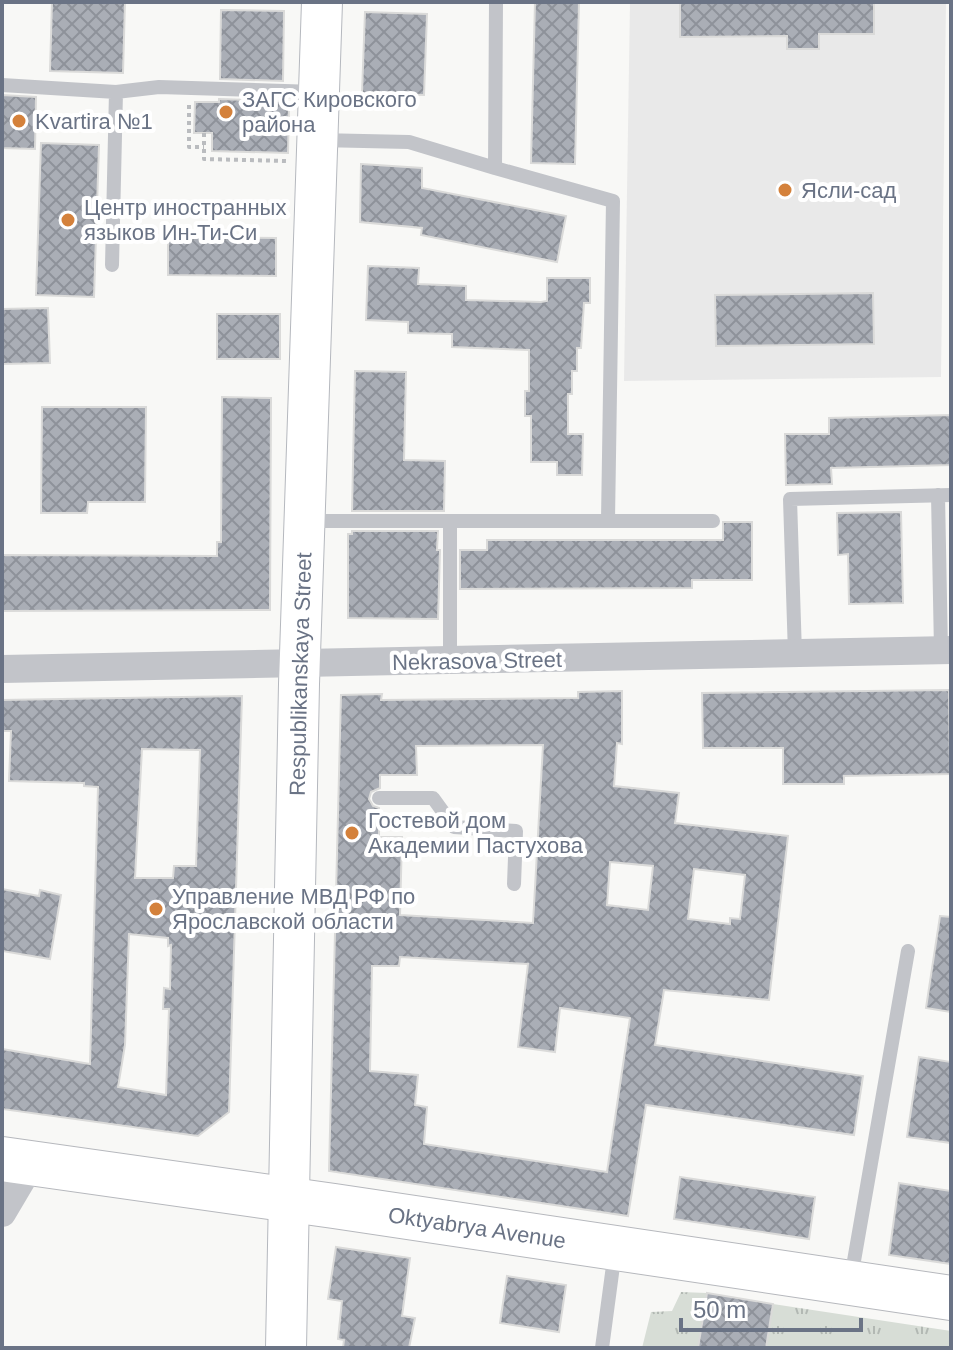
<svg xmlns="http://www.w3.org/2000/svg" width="953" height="1350" viewBox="0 0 953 1350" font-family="Arial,sans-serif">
<defs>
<pattern id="grass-tufts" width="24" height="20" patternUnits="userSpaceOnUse" patternTransform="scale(2)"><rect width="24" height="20" fill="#d7ddd6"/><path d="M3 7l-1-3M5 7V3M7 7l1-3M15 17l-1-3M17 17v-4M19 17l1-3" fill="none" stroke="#b2b8b3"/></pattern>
<pattern id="building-cross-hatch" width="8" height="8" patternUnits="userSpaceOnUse" patternTransform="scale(2)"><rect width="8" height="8" fill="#aaaeb6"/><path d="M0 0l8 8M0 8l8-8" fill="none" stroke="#8e929a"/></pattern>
</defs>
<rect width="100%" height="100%" fill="#f8f8f6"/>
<!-- built -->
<path fill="#e9e9e9" d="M630 2H946L941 377 624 381Z"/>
<!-- grass -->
<path fill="url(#grass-tufts)" d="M681 1292 707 1293 698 1347 701 1348H642L651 1312 672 1311Z
M773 1304 951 1331V1348H766Z"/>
<!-- building -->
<path fill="url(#building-cross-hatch)" stroke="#dadad9" stroke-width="2" fill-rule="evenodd" d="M52 2H125L123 73 50 71Z
M535 2H579L575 164 531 163Z
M680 2H874V34H819V49H787V36L680 37Z
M221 10 284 11 283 81 220 79Z
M365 12 427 14 424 95 362 93Z
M2 95 36 97 35 149 2 148Z
M219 99 283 101V103H289L288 153 212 151V133H194L195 102H219Z
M41 143 99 145 94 297 36 295Z
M361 164 422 168V188L566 216 557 262 421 235 422 228 360 222Z
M168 237 276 238V276L168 275Z
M368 266 419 268 418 284 466 286V300L541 302 547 301V278H590V303H584L581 348H577V371H572V394H568V434H583L582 475H557V462H531V416H525V391H529V350L452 347V334L408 333V322L366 320Z
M873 293 874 344 716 346 715 295Z
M48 308 50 363 2 364V309Z
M217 314H280V359H217Z
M355 371 406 372 404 460 445 461 444 511H352Z
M222 397 271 398 270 610 2 611V555L217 556V542H221Z
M42 407H146L145 502H88L87 513H41Z
M951 415V465L831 468 832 484 786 485 785 434H829V418Z
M901 512 903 603 849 604 848 554 838 555 837 513Z
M723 522H752V580H692V588L460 589V550H487V540H723Z
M352 531H438L437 550H440L438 619 348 618V534H352Z
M949 690 950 774 844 776V784H783V748H703L702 693Z
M622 691V744L617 743 614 786 679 793 675 823 788 836 769 1000 664 990 655 1045 863 1076 854 1135 646 1105 628 1216 329 1171 341 695 382 694 381 700 578 698V692ZM543 745 533 923 400 915 402 837H379V808L373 806 369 799 371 792 380 788V775H417L416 746ZM610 862 653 866 648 910 607 905ZM694 869 745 875 740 919 730 918V924L688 919ZM400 957 528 964 518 1047 555 1052 560 1008 630 1018 607 1172 424 1144 427 1107 415 1105 418 1075 370 1071 372 966H399Z
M242 696 229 1112 198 1136 2 1109V1049L90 1064 98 787 84 786V783L9 781 11 731H2V700ZM142 749 200 750 196 866H174L173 878H135ZM129 934 168 938V946L171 945 170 989 164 988 163 1009H169L166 1095 118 1087 125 1045Z
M2 889 39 896 40 890 61 895 50 959 2 951Z
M940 916 951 917V1012L926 1008Z
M919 1057 951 1062V1143L907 1137Z
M680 1177 815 1197 809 1239 674 1219Z
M899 1183 951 1191V1264L889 1255Z
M336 1247 410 1258 402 1316 415 1318 409 1348H343L344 1340 338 1339 342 1301 328 1299Z
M507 1276 566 1285 559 1332 500 1323Z
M707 1293 773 1304 766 1348H698Z"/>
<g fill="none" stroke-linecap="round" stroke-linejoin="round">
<defs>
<g id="secondary">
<path id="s1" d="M286 1348 299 684 322 2"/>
</g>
<g id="primary">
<path id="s2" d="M2 1159 334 1206 951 1298"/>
</g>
</defs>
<!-- secondary casing -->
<use href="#secondary" stroke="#b5b8be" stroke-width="42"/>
<!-- primary casing -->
<use href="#primary" stroke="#b6b8bd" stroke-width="46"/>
<!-- path -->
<path stroke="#babcbf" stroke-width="4" stroke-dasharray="4 4" stroke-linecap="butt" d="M189 105V147H204
M204 133V159L287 161"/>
<!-- service -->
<path stroke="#c2c4c9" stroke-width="14" d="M2 85 116 92 159 87 315 92
M318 140 409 142 495 168 496 2
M495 168 613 201 608 520
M112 265 116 92
M938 495 941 650
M305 521H713
M795 654 790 499 951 495
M450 662V521
M379 798H433L454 827 516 831 514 884
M851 1278 908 951
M602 1348 615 1251"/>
<!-- minor -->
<path stroke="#c2c4c9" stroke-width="28" d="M2 669 951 650
M2 1213 31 1164"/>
<!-- secondary -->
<use href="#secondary" stroke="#fff" stroke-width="40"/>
<!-- primary -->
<use href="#primary" stroke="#fff" stroke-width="44"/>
</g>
<!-- markers -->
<g fill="#d4813b" stroke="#fff" stroke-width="3">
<circle cx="226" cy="112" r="8"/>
<circle cx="19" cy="121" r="8"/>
<circle cx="785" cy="190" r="8"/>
<circle cx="68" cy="220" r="8"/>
<circle cx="352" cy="833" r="8"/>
<circle cx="156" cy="909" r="8"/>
</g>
<g text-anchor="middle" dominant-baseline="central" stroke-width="8" stroke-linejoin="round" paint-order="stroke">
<!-- poi labels -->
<g font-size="22" fill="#6a7385" stroke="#fff" text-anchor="start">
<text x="242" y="99">ЗАГС Кировского<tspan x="242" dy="25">района</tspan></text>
<text x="35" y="121">Kvartira №1</text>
<text x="801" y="190">Ясли-сад</text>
<text x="84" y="207">Центр иностранных<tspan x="84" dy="25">языков Ин-Ти-Си</tspan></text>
<text x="368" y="820">Гостевой дом<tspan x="368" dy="25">Академии Пастухова</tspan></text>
<text x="172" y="896">Управление МВД РФ по<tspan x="172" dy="25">Ярославской области</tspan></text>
</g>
<!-- street labels -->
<g font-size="22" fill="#6a7385" stroke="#fff">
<text transform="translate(477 661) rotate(-1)">Nekrasova Street</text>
<text stroke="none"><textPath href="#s1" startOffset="674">Respublikanskaya Street</textPath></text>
<text stroke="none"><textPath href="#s2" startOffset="480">Oktyabrya Avenue</textPath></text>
</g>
</g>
<!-- border -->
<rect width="953" height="1350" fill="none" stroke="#6a7385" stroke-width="8"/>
<!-- scale -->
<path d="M681 1318v12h180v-12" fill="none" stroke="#6a7385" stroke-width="4"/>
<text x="693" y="1318" font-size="24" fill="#6a7385" stroke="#ffffff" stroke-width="6" paint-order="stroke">50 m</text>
</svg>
